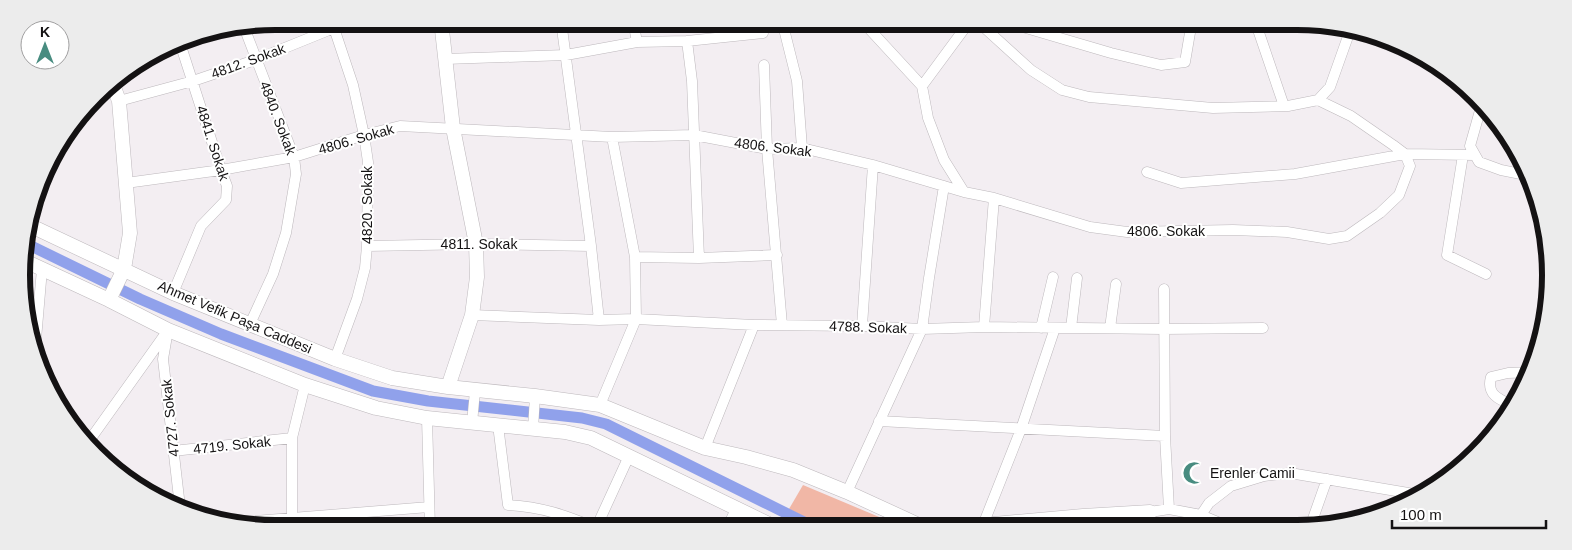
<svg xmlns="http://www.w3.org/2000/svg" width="1572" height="550" viewBox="0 0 1572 550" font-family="Arial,sans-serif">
<rect width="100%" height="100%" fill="#f3eef2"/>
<!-- green -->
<path fill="#f1b7a6" d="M803 485 903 527 826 528 789 509Z"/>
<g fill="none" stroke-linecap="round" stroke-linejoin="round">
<!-- canal -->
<path stroke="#90a1eb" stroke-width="11" d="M23 242 140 299 221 334 373 391 428 401 582 418 606 424 816 528"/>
<defs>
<path id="street" d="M335 21 334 28 353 85 364 135 368 162 367 246 365 268 357 299 335 359
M561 21 591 246 599 320
M633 21 637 42 687 41 692 81 699 258
M782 21 797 81 802 148
M862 21 922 86 928 118 944 160 964 192
M977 21 1031 70 1062 90 1089 97 1213 108 1288 106 1318 100 1330 87 1351 28
M1002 21 1111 53 1161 65 1185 62 1192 21
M1255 21 1284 106
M244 27 294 157 296 174 286 233 273 274 250 324
M687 41 763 33
M445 59 566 55 637 42
M764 65 767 149 782 325
M922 86 970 21
M119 101 193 81 255 60 334 28 377 21
M1481 107 1470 146 1479 162 1501 170 1526 175
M1463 155 1447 255 1486 274
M1147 172 1181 183 1295 174 1405 154 1475 155
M126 183 221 170 294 157 364 135 400 126 612 137 694 135 767 149 802 148 873 165 964 192 994 198 1090 227 1127 232 1233 230 1287 232 1329 239 1347 236 1380 213 1399 195 1410 166 1405 154 1393 145 1351 116 1318 100
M367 246 476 244 591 246
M635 257 699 258 777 255
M1164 289 1165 436 1169 509
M173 293 201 226 226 200 227 186 221 170 179 40
M472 315 599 320 636 319 754 325 862 326 922 329 984 327 1163 329 1263 328
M862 326 873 165
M984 327 994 198
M1041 328 1053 277
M1071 328 1077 278
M1110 328 1116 284
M168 330 163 359 180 507
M35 351 42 269
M600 405 636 319 635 257 612 137
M1514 406C1500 400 1486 395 1491 377L1508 373 1529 372
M427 418 430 528
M879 421 1165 436
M472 423 475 391
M498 425 508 505C542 507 565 515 596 528
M533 429 535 396
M89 441 166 333
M705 448 754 325
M173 451 292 438
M126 478 129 481
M847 492 922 329 929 278 944 186
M1150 512 1169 509 1201 515 1230 527
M1201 515 1209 503 1231 486 1264 476 1290 473 1420 495
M230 523 429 507
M983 525 1021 429 1055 328
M1310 527 1327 479
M596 528 629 456
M727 528 737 507
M292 529V438L305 385"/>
<path id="secondary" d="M441 21 453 128 476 244 477 277 472 315 448 387 535 396 600 405 705 448 746 457 793 470 847 492 921 526 983 525 1083 516 1150 512
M29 225 173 293 335 359 392 378 448 387
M25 261 109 300 168 330 305 385 376 408 427 418 565 432 591 438 777 528
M109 300 124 269 130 233 119 101 112 82
M1142 527 1150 512"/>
</defs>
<!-- street casing -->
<use href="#street" stroke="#bdb8bc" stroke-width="11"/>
<!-- secondary casing -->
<use href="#secondary" stroke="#bdb8bc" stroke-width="15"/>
<!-- street -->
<use href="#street" stroke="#fff" stroke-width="10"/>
<!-- secondary -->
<use href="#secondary" stroke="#fff" stroke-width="14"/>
</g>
<!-- icons -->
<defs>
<symbol id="mosque-bare" viewBox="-9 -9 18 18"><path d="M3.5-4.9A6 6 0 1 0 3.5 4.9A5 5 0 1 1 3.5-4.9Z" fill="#488c80" stroke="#fff" stroke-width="2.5" paint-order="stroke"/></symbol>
</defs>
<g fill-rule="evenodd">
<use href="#mosque-bare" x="1178" y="457" width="32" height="32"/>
</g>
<g text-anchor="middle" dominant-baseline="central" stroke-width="4" stroke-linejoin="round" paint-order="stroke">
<!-- street labels -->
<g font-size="14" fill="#141213" stroke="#fff">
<text transform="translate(248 61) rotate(-20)">4812. Sokak</text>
<text transform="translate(278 118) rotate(69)">4840. Sokak</text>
<text transform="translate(356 139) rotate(-16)">4806. Sokak</text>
<text transform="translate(213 143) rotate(72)">4841. Sokak</text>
<text transform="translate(773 147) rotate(7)">4806. Sokak</text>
<text transform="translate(367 205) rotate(-90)">4820. Sokak</text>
<text x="1166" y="231">4806. Sokak</text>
<text x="479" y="244">4811. Sokak</text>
<text transform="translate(235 317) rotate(23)">Ahmet Vefik Paşa Caddesi</text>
<text transform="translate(868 327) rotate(2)">4788. Sokak</text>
<text transform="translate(170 418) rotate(-96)">4727. Sokak</text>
<text transform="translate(232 445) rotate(-6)">4719. Sokak</text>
</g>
<!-- poi labels -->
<g font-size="14" fill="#141213" stroke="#fff" text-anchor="start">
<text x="1210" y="473">Erenler Camii</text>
</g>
</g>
<!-- crop -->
<path d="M0 0H1572V550H0ZM275 30H1297A245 245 0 0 1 1542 275V275A245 245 0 0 1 1297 520H275A245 245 0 0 1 30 275V275A245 245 0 0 1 275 30Z" fill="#ececec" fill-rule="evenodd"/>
<path fill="none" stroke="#141213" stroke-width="6" d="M275 30H1297A245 245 0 0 1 1542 275V275A245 245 0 0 1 1297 520H275A245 245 0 0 1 30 275V275A245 245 0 0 1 275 30Z"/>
<!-- north arrow -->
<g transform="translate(45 45)"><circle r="24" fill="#ffffff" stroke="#a1a0a1"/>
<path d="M0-4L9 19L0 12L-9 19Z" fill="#488c80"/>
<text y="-8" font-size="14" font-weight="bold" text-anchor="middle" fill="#141213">K</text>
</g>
<!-- scale -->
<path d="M1392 520v8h154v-8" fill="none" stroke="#141213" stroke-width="2.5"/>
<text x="1400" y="520" font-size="15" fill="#141213" stroke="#ffffff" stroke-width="4" paint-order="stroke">100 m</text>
</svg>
